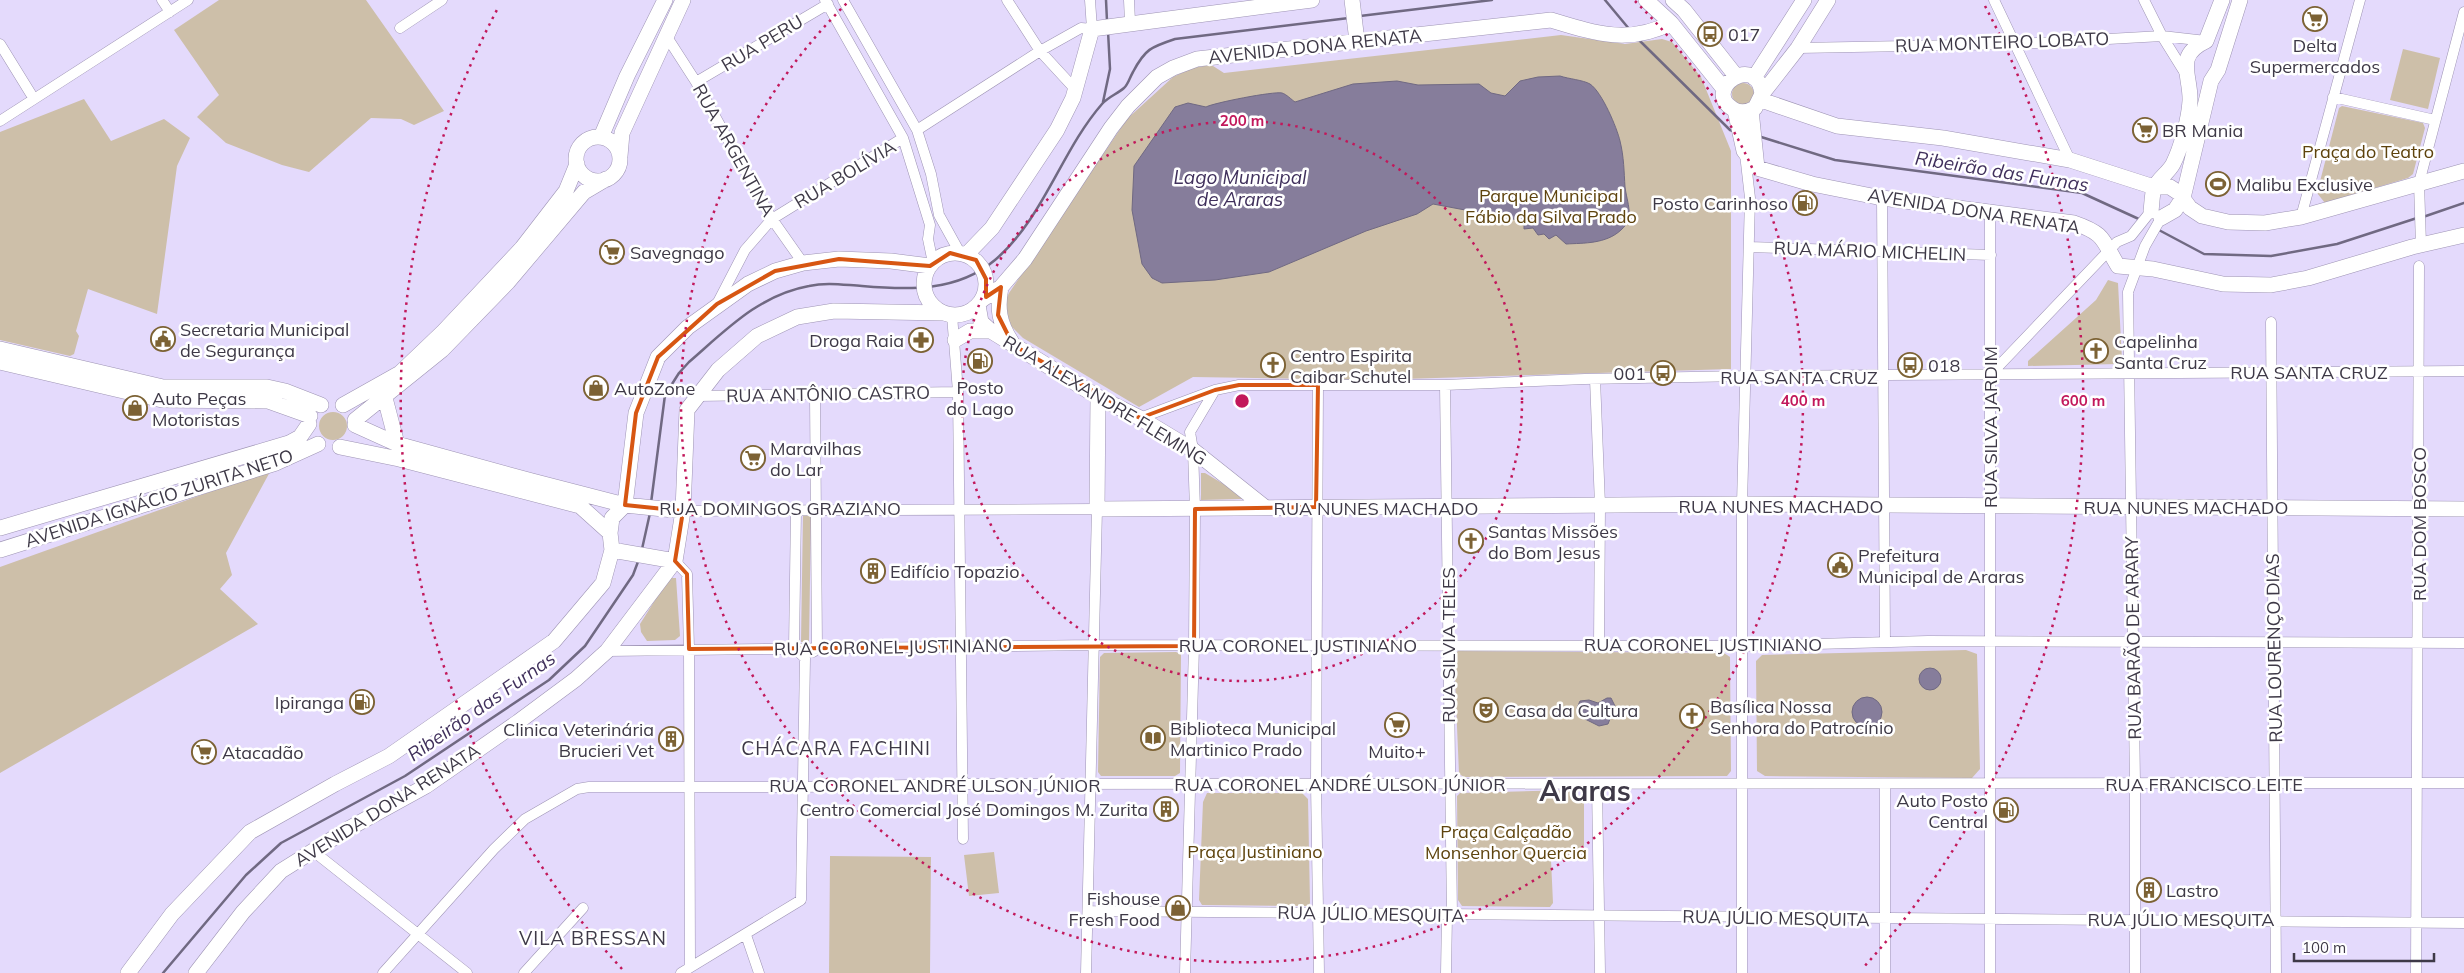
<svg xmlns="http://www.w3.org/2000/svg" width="2464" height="973" viewBox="0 0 2464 973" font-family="Mulish,sans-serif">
<rect width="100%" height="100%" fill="#e4dafc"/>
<!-- green -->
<path fill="#cdbfa9" d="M219 0H366L444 111 414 125 401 119 371 118 309 172 282 165 226 143 197 117 219 95 174 30Z
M1561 35 1625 44 1662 39 1672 42 1701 77 1731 151V369L1370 380 1193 377 1139 407 1023 338 1009 324 1003 305 1009 293 1127 119 1173 77 1192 68 1204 66H1213L1224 73Z
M2403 49 2440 58 2428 109 2390 100Z
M1732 94a11 11 0 1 1 22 0a11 11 0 1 1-22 0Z
M84 99 111 141 164 119 190 138 177 166 157 314 88 289 76 331 79 336 74 354 70 356 0 340V132Z
M2342 106 2423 123 2425 128 2413 174 2408 178 2325 203 2317 193 2339 108Z
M2108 280 2118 283 2122 360 2118 364 2028 366V361L2096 300Z
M319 426a14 14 0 1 1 28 0a14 14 0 1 1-28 0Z
M271 470 226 553 232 575 220 589 258 624 0 773V567Z
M1201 473H1205L1242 495V499L1201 500Z
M803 515H811L809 642H801Z
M669 578H676L680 636 675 640 647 641 641 632 640 624Z
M1966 650 1977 654 1980 769 1972 778 1765 776 1757 771 1756 661 1762 655Z
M1458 651 1724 653 1730 657 1731 771 1727 776 1464 777 1459 774 1454 655Z
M1176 652 1181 654 1180 773 1175 776H1101L1098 772 1100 657 1104 653Z
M1571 790 1584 800V855L1581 859 1551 860 1553 903 1550 907 1462 906 1458 900 1457 796 1460 793Z
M1207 793H1302L1308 799 1310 903 1308 906 1202 905 1199 900 1203 802Z
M994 852 999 893 969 896 964 855Z
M830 856 931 857 930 973H829Z"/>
<!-- water -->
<path fill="#867d9b" stroke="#706982" d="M1560 76C1569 79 1583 80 1590 84 1602 92 1617 128 1620 141 1624 157 1624 172 1625 187 1627 203 1635 218 1621 230 1606 244 1584 243 1566 244L1556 235 1549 239 1544 234 1538 235 1533 228 1524 229V221L1433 204 1417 214 1366 231 1269 272 1215 280 1162 283 1152 278 1142 264 1132 210 1134 166 1175 107 1188 103 1206 107C1213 103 1274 91 1282 93 1286 94 1292 100 1295 102L1353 84 1397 81 1418 85 1479 84 1491 93 1505 96 1520 81 1538 77Z
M1919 679a11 11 0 1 1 22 0a11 11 0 1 1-22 0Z
M1852 712a15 15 0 1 1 30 0a15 15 0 1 1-30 0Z
M1607 698H1611L1615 706 1608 724 1599 726 1579 716 1577 708 1580 701 1589 700 1598 703Z"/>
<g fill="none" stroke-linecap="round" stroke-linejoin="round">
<!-- stream -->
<path stroke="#706982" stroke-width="2.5" d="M1106 0 1107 21
M1605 0 1630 30
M1360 16 1492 0
M1639 40 1730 130 1733 131
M1103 102 1110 69 1108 31
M1758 136 1835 160 2082 193 2141 220
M2423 217 2464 203
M2157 229 2204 254 2271 256 2337 244 2417 218
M651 503 665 395 679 373 689 362C726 330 759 295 809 286 827 282 844 285 862 286 909 290 957 292 995 260 1044 218 1061 151 1102 104 1108 97 1117 94 1124 88 1128 85 1130 77 1133 72 1145 49 1151 47 1175 39L1349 18
M642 549 650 513
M163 973 246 875 281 843 405 776 549 680 585 646 633 575 639 559"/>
<defs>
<path id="street" d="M162 0 170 12
M825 0 903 138 930 225 928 239 933 263
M843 0 917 130 931 174 939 215 960 253
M1007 0 1040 51 1075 89
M1129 0 1130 22
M1994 0 2070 160
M2144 0 2162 36 2185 73
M400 28 442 0
M667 37 696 82 772 219 803 263
M0 44 34 99
M1798 48 2017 44 2162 36 2206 41
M696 82 828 4
M2333 97 2435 120
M0 121 188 0
M917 130 1040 51 1081 28 1092 29 1090 0
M1882 198 1885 642
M1990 213V973
M2301 217 2360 0
M2421 245 2419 183 2464 12
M1749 247 1991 255
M717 304 745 250 772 219 903 138
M952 315 958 392 963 839
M2271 322 2276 973
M1991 374 2117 242 2131 236 2151 211
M1595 379 1600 505 1599 645
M1318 385 1316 784 1319 973
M1445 385 1452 915
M697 396 958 392
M1140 418 1215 390 1239 385H1445L1585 379 1744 376 2464 371
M683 511 1097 509 1086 973
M675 561 687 574 689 649 690 966
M607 651 1094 645 1742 646 1928 641 2464 643
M813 652 817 649 815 395
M1885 784V973
M1597 785 1600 973
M313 851 467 973
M1089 911 2464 923
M746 935 759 973
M383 973 494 849 525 819 577 789 589 787H804L962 784 2464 783
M524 973 583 908
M681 973 801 900 805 658 794 648 796 509
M1185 973 1194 646 1195 509 1193 450 1190 432 1215 390
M1446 973 1447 915
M1742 973V504L1750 198 1745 154
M2135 973V784L2128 292 2145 246 2161 218
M2416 973 2419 266"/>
<path id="secondary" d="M1352 0 1357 41
M1646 0 1671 23 1724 89
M1673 0 1684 10 1736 76
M1754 78 1804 0
M1762 94C1757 51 1701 90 1733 109 1741 114 1748 112 1755 108L1762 94 1798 48 1828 0
M1761 100 1837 126 1943 138 2070 160 2154 187H2170L2179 193 2190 208 2202 216 2228 222 2265 223 2301 217 2464 171
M1735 110 1744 151 1757 168 1812 184 1882 198 2074 223C2106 234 2102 240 2118 266L2153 269 2223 284 2271 285 2308 278 2412 247 2464 235
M1751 110 1757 168
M601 137 627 76 665 0
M576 159a22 22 0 1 1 44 0a22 22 0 1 1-44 0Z
M620 156 622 133 683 0
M2151 211C2152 204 2152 194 2154 188 2158 179 2169 172 2173 164 2181 148 2189 119 2190 101 2191 75 2174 56 2206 41L2222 0
M2161 218 2175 210 2183 198 2211 81 2218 70 2240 0
M924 284a31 31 0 1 1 62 0a31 31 0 1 1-62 0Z
M966 255 992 228 1057 130 1073 98 1092 29 1312 0
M1001 287C997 308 999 323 1011 341
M983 299 1001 287 1025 259 1111 128 1128 106 1157 77 1173 68 1197 59 1551 20C1594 33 1628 45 1671 23
M978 305 981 322 991 331 1098 397 1140 418 1193 450 1266 508
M955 340 970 331H991
M0 349 163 387H267L285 391 321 405
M0 362 162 400 268 401 310 416
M1098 397 1097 509 1742 504 2464 509
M385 398 397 444
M343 405 400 373 444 331 522 248 566 191 577 164
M355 420 442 350 508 282 584 192 606 179
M355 425 397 444 532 481 625 505 683 511
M340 447 399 459 580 506 610 533
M0 528 289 443 300 437 309 424
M0 550 276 463 318 444
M612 550 675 561
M128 973 172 914 250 832 335 784 389 756 554 641 603 583 612 550 610 533 612 518 625 505 636 413 658 357 688 327 748 284 775 271 803 263 839 259 891 261 930 266
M196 973 243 912 281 871 348 829 426 786 518 722 576 679 607 651 675 561 683 511 687 410 718 370 757 336 797 317 834 311 944 313"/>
</defs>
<!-- street casing -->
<use href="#street" stroke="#9e94b4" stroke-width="11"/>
<!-- secondary casing -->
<use href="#secondary" stroke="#9e94b4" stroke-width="16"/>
<!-- street -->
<use href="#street" stroke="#fff" stroke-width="10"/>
<!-- secondary -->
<use href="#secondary" stroke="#fff" stroke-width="15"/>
</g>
<!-- marked area -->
<path fill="none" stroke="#d75612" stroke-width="4" stroke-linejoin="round" d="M950 253 976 260 986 279V297L1001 287 998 315 1013 345 1140 418 1215 390 1239 385H1318L1316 507 1195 509 1194 646 689 649 687 574 675 561 683 511 625 505 636 413 658 357 717 304 775 271 839 259 930 266Z"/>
<!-- distance rings -->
<g fill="none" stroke="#c2185b" stroke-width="2.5" stroke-dasharray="2.5 5">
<circle cx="1242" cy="401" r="280"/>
<path d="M1635 1A561 561 0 1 1 849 1"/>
<path d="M622 969A841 841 0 0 1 499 6M1985 6A841 841 0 0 1 1862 969"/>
</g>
<!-- icons -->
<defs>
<symbol id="supermarket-ring" viewBox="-11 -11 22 22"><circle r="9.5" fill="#fff" stroke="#7c6234" stroke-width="1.5"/><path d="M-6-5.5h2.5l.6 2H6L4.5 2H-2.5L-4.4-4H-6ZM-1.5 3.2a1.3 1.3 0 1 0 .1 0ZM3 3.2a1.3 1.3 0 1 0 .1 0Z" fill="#7c6234"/></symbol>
<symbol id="bus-ring" viewBox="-11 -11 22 22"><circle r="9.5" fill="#fff" stroke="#7c6234" stroke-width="1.5"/><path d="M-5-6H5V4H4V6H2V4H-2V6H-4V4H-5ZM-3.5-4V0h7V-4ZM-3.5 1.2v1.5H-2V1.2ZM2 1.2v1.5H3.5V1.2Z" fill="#7c6234"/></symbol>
<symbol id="stadium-ring" viewBox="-11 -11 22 22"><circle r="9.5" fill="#fff" stroke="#7c6234" stroke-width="1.5"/><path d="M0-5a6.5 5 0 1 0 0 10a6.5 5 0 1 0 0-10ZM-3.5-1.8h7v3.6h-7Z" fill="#7c6234"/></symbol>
<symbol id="fuel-ring" viewBox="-11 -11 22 22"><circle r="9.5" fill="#fff" stroke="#7c6234" stroke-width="1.5"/><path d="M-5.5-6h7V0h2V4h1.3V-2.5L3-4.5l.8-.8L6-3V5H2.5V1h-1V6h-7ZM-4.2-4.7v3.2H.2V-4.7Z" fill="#7c6234"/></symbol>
<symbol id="civic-ring" viewBox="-11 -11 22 22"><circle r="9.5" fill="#fff" stroke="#7c6234" stroke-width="1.5"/><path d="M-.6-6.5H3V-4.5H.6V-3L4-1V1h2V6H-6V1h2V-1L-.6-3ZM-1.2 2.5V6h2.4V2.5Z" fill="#7c6234"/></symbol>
<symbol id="pharmacy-ring" viewBox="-11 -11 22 22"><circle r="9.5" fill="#fff" stroke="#7c6234" stroke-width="1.5"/><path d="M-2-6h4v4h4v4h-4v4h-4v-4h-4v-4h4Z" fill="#7c6234"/></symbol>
<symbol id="church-ring" viewBox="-11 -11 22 22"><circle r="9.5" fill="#fff" stroke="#7c6234" stroke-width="1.5"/><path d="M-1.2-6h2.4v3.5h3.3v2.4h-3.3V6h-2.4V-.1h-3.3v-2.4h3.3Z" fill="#7c6234"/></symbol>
<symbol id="shop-ring" viewBox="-11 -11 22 22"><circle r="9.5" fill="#fff" stroke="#7c6234" stroke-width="1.5"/><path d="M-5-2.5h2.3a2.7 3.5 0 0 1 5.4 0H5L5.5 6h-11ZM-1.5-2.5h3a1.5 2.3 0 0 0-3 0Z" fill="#7c6234"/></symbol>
<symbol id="building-ring" viewBox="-11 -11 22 22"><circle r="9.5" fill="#fff" stroke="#7c6234" stroke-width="1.5"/><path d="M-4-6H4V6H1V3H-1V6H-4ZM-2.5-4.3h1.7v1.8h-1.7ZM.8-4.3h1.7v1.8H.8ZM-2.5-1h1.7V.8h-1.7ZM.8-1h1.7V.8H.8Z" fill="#7c6234"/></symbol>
<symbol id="theatre-ring" viewBox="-11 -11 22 22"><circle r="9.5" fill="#fff" stroke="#7c6234" stroke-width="1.5"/><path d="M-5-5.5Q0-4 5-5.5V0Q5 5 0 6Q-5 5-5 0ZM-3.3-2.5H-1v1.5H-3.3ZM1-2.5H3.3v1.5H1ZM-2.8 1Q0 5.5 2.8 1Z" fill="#7c6234"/></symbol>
<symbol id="library-ring" viewBox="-11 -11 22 22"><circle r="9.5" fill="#fff" stroke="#7c6234" stroke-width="1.5"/><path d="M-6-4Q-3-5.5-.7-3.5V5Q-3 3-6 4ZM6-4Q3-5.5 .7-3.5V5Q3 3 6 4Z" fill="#7c6234"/></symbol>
</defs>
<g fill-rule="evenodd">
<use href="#supermarket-ring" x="2301" y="5" width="28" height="28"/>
<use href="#bus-ring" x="1696" y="20" width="28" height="28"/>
<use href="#supermarket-ring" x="2131" y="116" width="28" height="28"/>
<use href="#stadium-ring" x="2204" y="170" width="28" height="28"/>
<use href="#fuel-ring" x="1791" y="189" width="28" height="28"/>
<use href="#supermarket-ring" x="598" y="238" width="28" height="28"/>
<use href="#civic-ring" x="149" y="325" width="28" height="28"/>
<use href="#pharmacy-ring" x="907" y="326" width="28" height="28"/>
<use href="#church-ring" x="2082" y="337" width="28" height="28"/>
<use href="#fuel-ring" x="966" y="347" width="28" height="28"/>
<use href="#church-ring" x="1259" y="351" width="28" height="28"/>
<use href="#bus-ring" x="1896" y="351" width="28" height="28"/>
<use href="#bus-ring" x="1649" y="359" width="28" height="28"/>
<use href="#shop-ring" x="582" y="374" width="28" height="28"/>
<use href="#shop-ring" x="121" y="394" width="28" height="28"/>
<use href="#supermarket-ring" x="739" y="444" width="28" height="28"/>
<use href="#church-ring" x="1457" y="527" width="28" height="28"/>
<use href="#civic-ring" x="1826" y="551" width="28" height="28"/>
<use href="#building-ring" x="859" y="557" width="28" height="28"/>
<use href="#fuel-ring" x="348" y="688" width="28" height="28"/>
<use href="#theatre-ring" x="1472" y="696" width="28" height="28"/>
<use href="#church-ring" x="1678" y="702" width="28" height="28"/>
<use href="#supermarket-ring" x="1383" y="711" width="28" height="28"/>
<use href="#library-ring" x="1139" y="724" width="28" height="28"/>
<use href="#building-ring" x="657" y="725" width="28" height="28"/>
<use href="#supermarket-ring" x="190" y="738" width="28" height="28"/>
<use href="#building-ring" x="1152" y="795" width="28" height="28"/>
<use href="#fuel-ring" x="1992" y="796" width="28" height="28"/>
<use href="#building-ring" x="2135" y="876" width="28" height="28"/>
<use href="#shop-ring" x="1164" y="894" width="28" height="28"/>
</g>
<g text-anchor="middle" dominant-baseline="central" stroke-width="5" stroke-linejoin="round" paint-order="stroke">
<!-- poi labels -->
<g font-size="18" fill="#3e3947" stroke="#fff" text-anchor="start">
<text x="1728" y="34">017</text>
<text x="2315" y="45" text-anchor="middle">Delta<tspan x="2315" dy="21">Supermercados</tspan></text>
<text x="2162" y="130">BR Mania</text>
<text x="2236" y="184">Malibu Exclusive</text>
<text x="1788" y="203" text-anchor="end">Posto Carinhoso</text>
<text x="630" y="252">Savegnago</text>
<text x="180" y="329">Secretaria Municipal<tspan x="180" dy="21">de Segurança</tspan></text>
<text x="904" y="340" text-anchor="end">Droga Raia</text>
<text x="2114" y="341">Capelinha<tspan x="2114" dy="21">Santa Cruz</tspan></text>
<text x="1290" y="355">Centro Espirita<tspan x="1290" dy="21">Caibar Schutel</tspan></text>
<text x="1928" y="365">018</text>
<text x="1646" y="373" text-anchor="end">001</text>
<text x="980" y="387" text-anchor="middle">Posto<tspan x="980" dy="21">do Lago</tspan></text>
<text x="614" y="388">AutoZone</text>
<text x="152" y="398">Auto Peças<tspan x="152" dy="21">Motoristas</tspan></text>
<text x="770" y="448">Maravilhas<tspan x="770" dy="21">do Lar</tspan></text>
<text x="1488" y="531">Santas Missões<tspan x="1488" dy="21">do Bom Jesus</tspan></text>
<text x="1858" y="555">Prefeitura<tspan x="1858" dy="21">Municipal de Araras</tspan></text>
<text x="890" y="571">Edifício Topazio</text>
<text x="344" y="702" text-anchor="end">Ipiranga</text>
<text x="1710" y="706">Basílica Nossa<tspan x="1710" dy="21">Senhora do Patrocínio</tspan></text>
<text x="1504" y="710">Casa da Cultura</text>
<text x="1170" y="728">Biblioteca Municipal<tspan x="1170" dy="21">Martinico Prado</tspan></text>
<text x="654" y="729" text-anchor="end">Clinica Veterinária<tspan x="654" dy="21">Brucieri Vet</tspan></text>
<text x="1397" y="751" text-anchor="middle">Muito+</text>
<text x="222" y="752">Atacadão</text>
<text x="1988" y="800" text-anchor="end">Auto Posto<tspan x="1988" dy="21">Central</tspan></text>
<text x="1148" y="809" text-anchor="end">Centro Comercial José Domingos M. Zurita</text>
<text x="2166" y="890">Lastro</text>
<text x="1160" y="898" text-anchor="end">Fishouse<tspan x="1160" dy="21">Fresh Food</tspan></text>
</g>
<!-- street labels -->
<g font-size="18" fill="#3e3947" stroke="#fff">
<text transform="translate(2002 42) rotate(-2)">RUA MONTEIRO LOBATO</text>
<text transform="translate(762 43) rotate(-31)">RUA PERU</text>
<text transform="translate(1315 46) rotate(-6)">AVENIDA DONA RENATA</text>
<text transform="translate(734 150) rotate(61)">RUA ARGENTINA</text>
<text transform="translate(845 174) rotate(-31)">RUA BOLÍVIA</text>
<text transform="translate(1974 211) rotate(9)">AVENIDA DONA RENATA</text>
<text transform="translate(1870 251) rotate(2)">RUA MÁRIO MICHELIN</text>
<text x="2309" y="372">RUA SANTA CRUZ</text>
<text x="1799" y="377">RUA SANTA CRUZ</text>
<text transform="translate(828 394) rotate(-1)">RUA ANTÔNIO CASTRO</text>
<text transform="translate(1105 400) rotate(31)">RUA ALEXANDRE FLEMING</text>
<text transform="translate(1990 427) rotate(-90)">RUA SILVA JARDIM</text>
<text transform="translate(159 498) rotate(-18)">AVENIDA IGNÁCIO ZURITA NETO</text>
<text x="1781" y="506">RUA NUNES MACHADO</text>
<text x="2186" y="507">RUA NUNES MACHADO</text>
<text x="780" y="508">RUA DOMINGOS GRAZIANO</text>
<text x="1376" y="508">RUA NUNES MACHADO</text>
<text transform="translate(2419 524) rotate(-90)">RUA DOM BOSCO</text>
<text transform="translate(2133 638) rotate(-91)">RUA BARÃO DE ARARY</text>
<text x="1703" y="644">RUA CORONEL JUSTINIANO</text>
<text x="1298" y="645">RUA CORONEL JUSTINIANO</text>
<text transform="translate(1448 645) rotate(-90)">RUA SILVIA TELES</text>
<text transform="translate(893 647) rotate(-1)">RUA CORONEL JUSTINIANO</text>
<text transform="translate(2274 648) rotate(-91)">RUA LOURENÇO DIAS</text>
<text x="1340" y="784">RUA CORONEL ANDRÉ ULSON JÚNIOR</text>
<text x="2204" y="784">RUA FRANCISCO LEITE</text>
<text x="935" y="785">RUA CORONEL ANDRÉ ULSON JÚNIOR</text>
<text transform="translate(387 805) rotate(-32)">AVENIDA DONA RENATA</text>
<text transform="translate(1371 914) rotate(1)">RUA JÚLIO MESQUITA</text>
<text transform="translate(1776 918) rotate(1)">RUA JÚLIO MESQUITA</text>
<text x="2181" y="919">RUA JÚLIO MESQUITA</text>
</g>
<!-- park labels -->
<g font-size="18" fill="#5e430d" stroke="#fff">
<text x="2368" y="151">Praça do Teatro</text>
<text x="1551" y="195">Parque Municipal<tspan x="1551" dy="21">Fábio da Silva Prado</tspan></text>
<text x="1506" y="831">Praça Calçadão<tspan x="1506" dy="21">Monsenhor Quercia</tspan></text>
<text x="1255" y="851">Praça Justiniano</text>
</g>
<!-- water labels -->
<g font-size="19" font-style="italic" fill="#40305c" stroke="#fff">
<text transform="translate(2002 171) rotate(9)">Ribeirão das Furnas</text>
<text x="1240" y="177">Lago Municipal<tspan x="1240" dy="22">de Araras</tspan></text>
<text transform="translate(481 706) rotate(-35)">Ribeirão das Furnas</text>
</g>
<!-- neighbourhood labels -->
<g font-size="19" letter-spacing="1" fill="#3e3947" stroke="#fff">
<text x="836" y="748">CHÁCARA FACHINI</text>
<text x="593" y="938">VILA BRESSAN</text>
</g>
<!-- town labels -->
<g font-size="28" font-weight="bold" fill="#3e3947" stroke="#fff">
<text x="1585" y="790">Araras</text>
</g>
</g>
<circle cx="1242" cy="401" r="8" fill="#c2185b" stroke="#fff" stroke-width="2.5"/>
<g font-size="15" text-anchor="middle" font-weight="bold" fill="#c2185b" stroke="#fff" stroke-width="5" stroke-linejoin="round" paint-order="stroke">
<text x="1242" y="126">200 m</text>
<text x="1803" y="406">400 m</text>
<text x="2083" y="406">600 m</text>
</g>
<!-- scale -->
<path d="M2294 953v8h140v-8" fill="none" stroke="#3e3947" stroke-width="2.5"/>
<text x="2302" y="953" font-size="15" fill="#3e3947" stroke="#ffffff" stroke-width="4" paint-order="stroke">100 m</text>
</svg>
